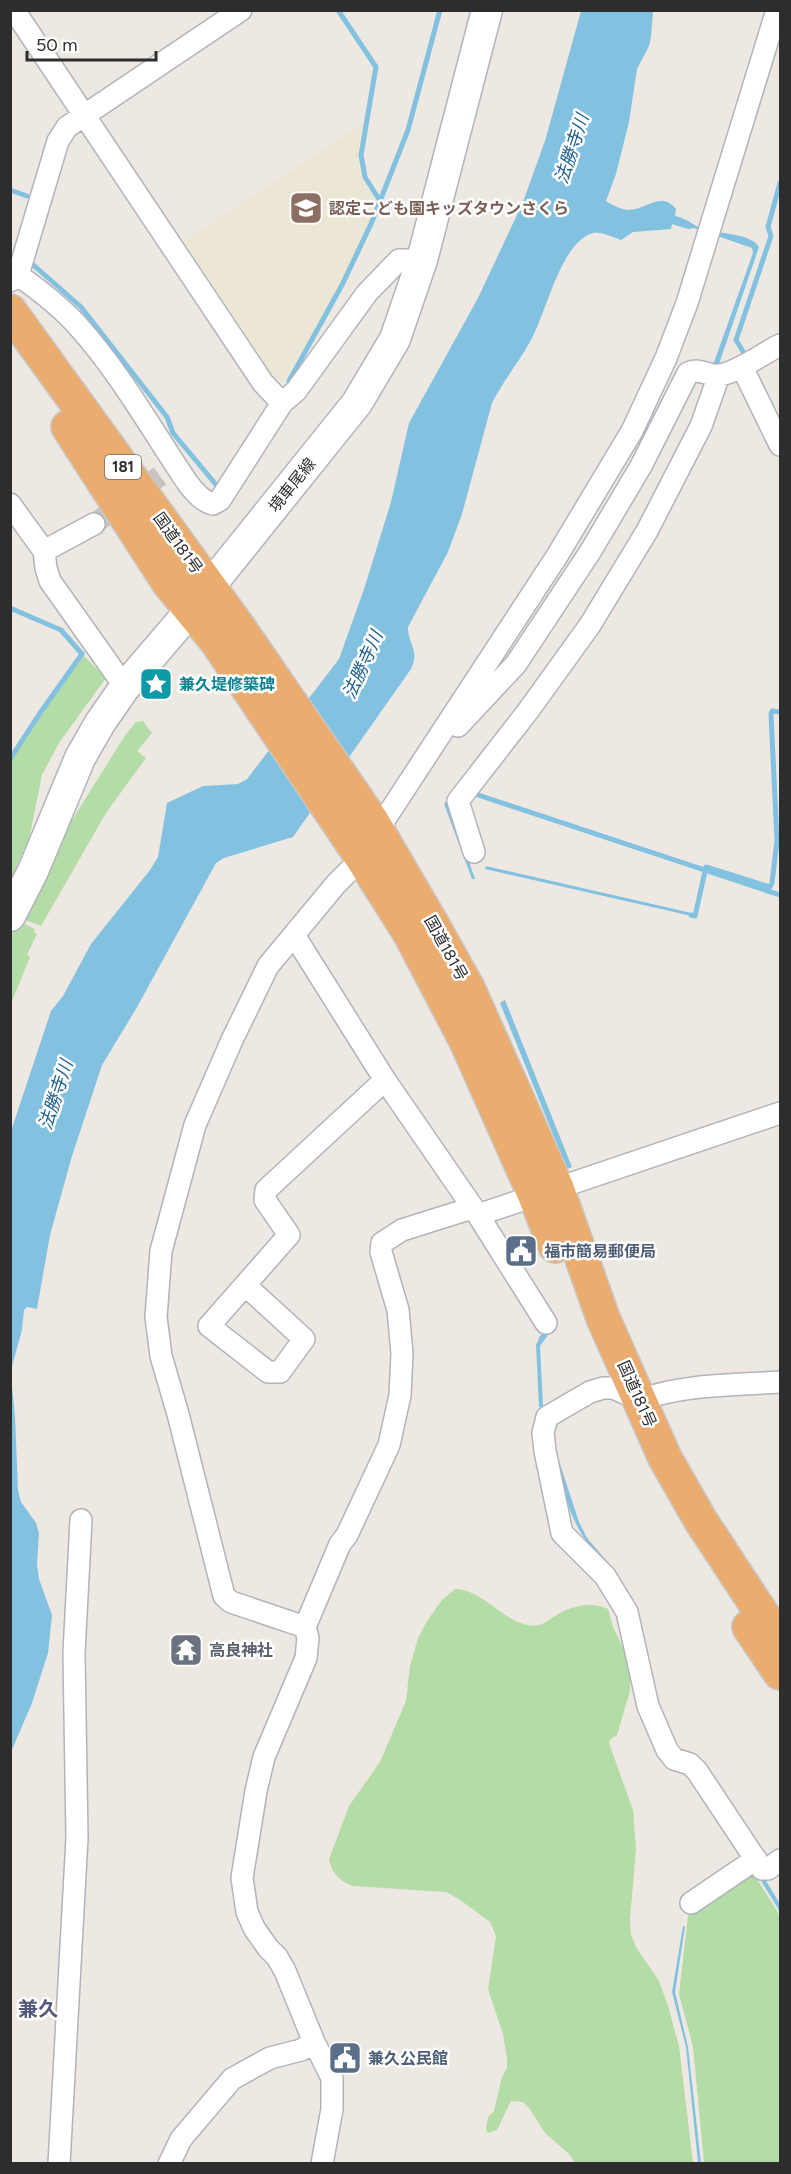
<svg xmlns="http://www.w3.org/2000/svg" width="791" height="2174" viewBox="0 0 791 2174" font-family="Figtree,'Noto Sans JP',sans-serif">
<rect width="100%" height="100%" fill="#ede9e2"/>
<!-- education -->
<path fill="#ece6d4" d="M365 122 359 156 360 168 362 178 377 202 370 223 341 284 284 381 264 375 177 246Z"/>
<!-- green -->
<path fill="#b4dca6" d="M83 655 106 678 59 743 42 775 29 839 11 879V761L49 701Z
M143 721 152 733 137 751 146 758 106 813 41 926 20 918 67 828 126 734 136 722Z
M18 921 35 929 34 932 37 934 27 955 30 957 11 1004V936Z
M455 1589C485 1589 510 1631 539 1625 544 1624 551 1618 555 1616 571 1606 591 1601 608 1609L613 1627 630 1662V1691L617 1735 611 1739 609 1743 633 1810 636 1849 630 1919 631 1935 636 1947 659 1981 668 2006 679 2046 693 2163H575L569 2154 545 2133 529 2108 523 2102 511 2101 497 2130 488 2133 486 2130 488 2117 494 2111 502 2077 507 2068V2058L503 2034 488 1989 496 1936 490 1922 459 1899 446 1892 353 1886C340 1881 331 1873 329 1859L349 1806 380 1762 406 1701 410 1666 418 1638 427 1621 442 1600Z
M753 1873 780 1916V2163H704L693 2047 679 1994 688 1916Z"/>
<!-- water -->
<path fill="#83c1e1" d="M581 11H653L651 37 649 46 637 69 629 122 616 174 606 201C612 205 620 209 628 210 648 210 660 190 676 209L675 216C684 218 690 222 696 226 712 235 749 231 759 247L718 367 713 365 753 253 752 248 694 228 688 229 672 224 671 229 633 232 621 240C612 237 599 230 590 234 560 246 546 313 531 340 519 362 503 381 492 403L462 514 448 552 408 627C408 645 420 650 411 669L293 837 224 858 216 863 136 1009 102 1065 72 1156 50 1235 37 1309 27 1307 24 1310 22 1330 11 1370V1131L51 1011 63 996 91 944 150 870 158 857 167 803 203 786 238 784 247 779 339 659 364 589 391 502 409 423 478 298 523 202 545 141Z
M567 637 571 640 449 804 475 879H472L444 804 489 745Z
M486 866 696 914V917L485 869Z
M505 1000 572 1167 567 1169 500 1003Z
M544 1332 548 1335 540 1346 543 1406 539 1407 536 1345 540 1336Z
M11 1376 15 1416 18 1490 21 1502 36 1523 39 1533 37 1564 39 1579 52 1615 48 1653 32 1703 11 1752Z
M558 1458 579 1522 587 1538 611 1566 634 1609C614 1580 582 1542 570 1510 564 1494 560 1476 555 1460Z
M760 1871 780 1904V1912L757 1874Z
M683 1926 685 1927 675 1992 688 2047 701 2163H698L686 2047 672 1992Z"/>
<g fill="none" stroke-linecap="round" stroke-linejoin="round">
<!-- stream -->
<path stroke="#83c1e1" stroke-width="5" d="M338 10 376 67 361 155 365 177 380 201
M10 190 27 196
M31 260 30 262 81 307 167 417 173 433 218 487 221 482
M747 358 736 340 771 236 768 227 780 183
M289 381 342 285 371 224 408 130 440 10
M10 608 61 630 82 654 40 713 10 759
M472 793 780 895
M691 915 695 916 706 867 770 887 772 883 777 841 771 714 772 711 780 712"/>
<!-- street-tunnel -->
<path stroke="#c7c3be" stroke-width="21" stroke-dasharray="21 10" stroke-linecap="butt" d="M94 524 160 476"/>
<defs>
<path id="street" d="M14 10 263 383 282 403 296 391 367 293 399 260H422
M18 275C39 290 61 307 78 326 121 374 153 432 189 485 197 494 202 501 213 504L220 500 282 403
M10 281 18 275 58 141 67 127 241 10
M742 367 780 445
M10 504 44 551 46 568 50 581 125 687
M44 551 94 524
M458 726 516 664 590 552 641 466 688 373C700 367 709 377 720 375 740 371 762 354 780 345
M474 852 458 801 528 711 590 625 647 531 701 426 719 375
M294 935 385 1080 478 1215 546 1323
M478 1215 780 1113
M245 1285 304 1339 280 1372H268L209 1326 289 1235 265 1200 266 1190 385 1080
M780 1382C734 1385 684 1384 640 1400L613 1388H603L590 1392 547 1417 543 1433 545 1451 562 1533 605 1576 627 1612 648 1706 667 1750 674 1759 690 1764 697 1771 762 1869H768L780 1860
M305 1627 231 1602 224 1596 178 1414 161 1356 156 1317 161 1251 195 1125 232 1040 268 966 336 884 362 858 380 834 385 819 557 556 632 431 666 358 687 303 777 10
M691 1903 756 1859
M59 2164 77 1838 74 1653 81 1520
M169 2164 181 2139 232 2079 270 2058 301 2050 314 2042
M322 2164 332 2109V2078L314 2042 285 1971 277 1957 268 1948 254 1928 247 1912 242 1878 256 1791 264 1757 306 1658 308 1638 305 1627 340 1544 347 1535 389 1445 400 1395 402 1353 398 1310 381 1252 382 1243 402 1230 472 1208"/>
<path id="secondary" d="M10 916 33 871 80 758 100 723 125 687 190 611 357 403 395 339 422 260 487 10"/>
<path id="highway" d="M10 311 235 622 372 821 431 922 468 988 557 1188 603 1318 665 1458 701 1521 780 1641
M68 427 168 582 217 642 362 858 410 934 466 1041 535 1196 555 1246
M749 1627 780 1673"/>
</defs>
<!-- street casing -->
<use href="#street" stroke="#b2b3bc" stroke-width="24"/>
<!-- secondary casing -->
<use href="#secondary" stroke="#b2b3bc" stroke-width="33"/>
<!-- highway casing -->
<use href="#highway" stroke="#c8c8c8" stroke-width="36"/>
<!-- street -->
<use href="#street" stroke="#fff" stroke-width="21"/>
<!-- secondary -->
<use href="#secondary" stroke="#fff" stroke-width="30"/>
<!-- highway -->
<use href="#highway" stroke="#ebad6f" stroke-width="33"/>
</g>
<!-- icons -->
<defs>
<symbol id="school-square" viewBox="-11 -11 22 22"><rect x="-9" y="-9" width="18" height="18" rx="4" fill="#8d6e63" stroke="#fff"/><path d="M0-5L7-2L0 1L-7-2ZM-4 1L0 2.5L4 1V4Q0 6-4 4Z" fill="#fff"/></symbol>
<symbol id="sight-square" viewBox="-11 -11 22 22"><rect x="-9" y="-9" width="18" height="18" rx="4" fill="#0f9aa8" stroke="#fff"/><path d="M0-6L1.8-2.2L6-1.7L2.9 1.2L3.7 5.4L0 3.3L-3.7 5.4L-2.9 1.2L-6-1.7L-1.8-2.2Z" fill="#fff"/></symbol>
<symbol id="civic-square" viewBox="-11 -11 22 22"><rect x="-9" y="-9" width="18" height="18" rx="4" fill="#5c6f8a" stroke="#fff"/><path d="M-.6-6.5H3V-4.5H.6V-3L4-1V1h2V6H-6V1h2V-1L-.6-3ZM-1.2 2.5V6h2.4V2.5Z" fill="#fff"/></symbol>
<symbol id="temple-square" viewBox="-11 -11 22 22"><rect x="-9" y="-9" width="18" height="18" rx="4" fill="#6b7280" stroke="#fff"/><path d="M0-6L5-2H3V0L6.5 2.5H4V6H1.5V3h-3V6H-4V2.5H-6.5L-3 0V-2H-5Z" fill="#fff"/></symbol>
</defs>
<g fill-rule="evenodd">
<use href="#school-square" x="287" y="189" width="38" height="38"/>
<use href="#sight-square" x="137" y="665" width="38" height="38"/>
<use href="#civic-square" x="502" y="1232" width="38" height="38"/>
<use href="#temple-square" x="167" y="1631" width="38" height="38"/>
<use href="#civic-square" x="326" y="2039" width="38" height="38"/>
</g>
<g text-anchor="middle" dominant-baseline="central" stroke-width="5" stroke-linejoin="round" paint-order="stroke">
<!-- shield labels -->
<rect fill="#fff" stroke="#6c6c6c" stroke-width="1.5" x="105" y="455" width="36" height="24" rx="4.5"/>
<g font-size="15" font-weight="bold" fill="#2d2d2d">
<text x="123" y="467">181</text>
</g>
<!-- education labels -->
<g font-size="16" font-weight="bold" fill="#785e54" stroke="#fff" text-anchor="start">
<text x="329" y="208">認定こども園キッズタウンさくら</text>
</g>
<!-- street labels -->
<g font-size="16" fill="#2d2d2d" stroke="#fff">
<text transform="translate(292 485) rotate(-51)">境車尾線</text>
<text transform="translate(178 543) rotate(54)">国道181号</text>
<text transform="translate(446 948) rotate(61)">国道181号</text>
<text transform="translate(637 1394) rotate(66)">国道181号</text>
</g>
<!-- culture labels -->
<g font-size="16" font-weight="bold" fill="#0d838f" stroke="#fff" text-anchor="start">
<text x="179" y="684">兼久堤修築碑</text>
</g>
<!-- service labels -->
<g font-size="16" font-weight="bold" fill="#4e5e75" stroke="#fff" text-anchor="start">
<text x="544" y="1251">福市簡易郵便局</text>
<text x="368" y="2058">兼久公民館</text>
</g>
<!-- worship labels -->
<g font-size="16" font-weight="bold" fill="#5b616d" stroke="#fff" text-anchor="start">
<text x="209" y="1650">高良神社</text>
</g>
<!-- water labels -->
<g font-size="18" font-style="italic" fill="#1f6190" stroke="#fff">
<text transform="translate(572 149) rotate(-72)">法勝寺川</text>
<text transform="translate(363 665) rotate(-66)">法勝寺川</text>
<text transform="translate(56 1095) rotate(-72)">法勝寺川</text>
</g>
<!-- quarter labels -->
<g font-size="20" font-weight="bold" fill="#535779" stroke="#fff">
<text x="38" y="2009">兼久</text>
</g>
</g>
<!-- border -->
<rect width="791" height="2174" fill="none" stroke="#2d2d2d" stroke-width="24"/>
<!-- scale -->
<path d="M27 51v9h129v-9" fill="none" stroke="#2d2d2d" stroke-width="3"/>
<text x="36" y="51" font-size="18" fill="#2d2d2d" stroke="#ffffff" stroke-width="4.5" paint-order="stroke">50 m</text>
</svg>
